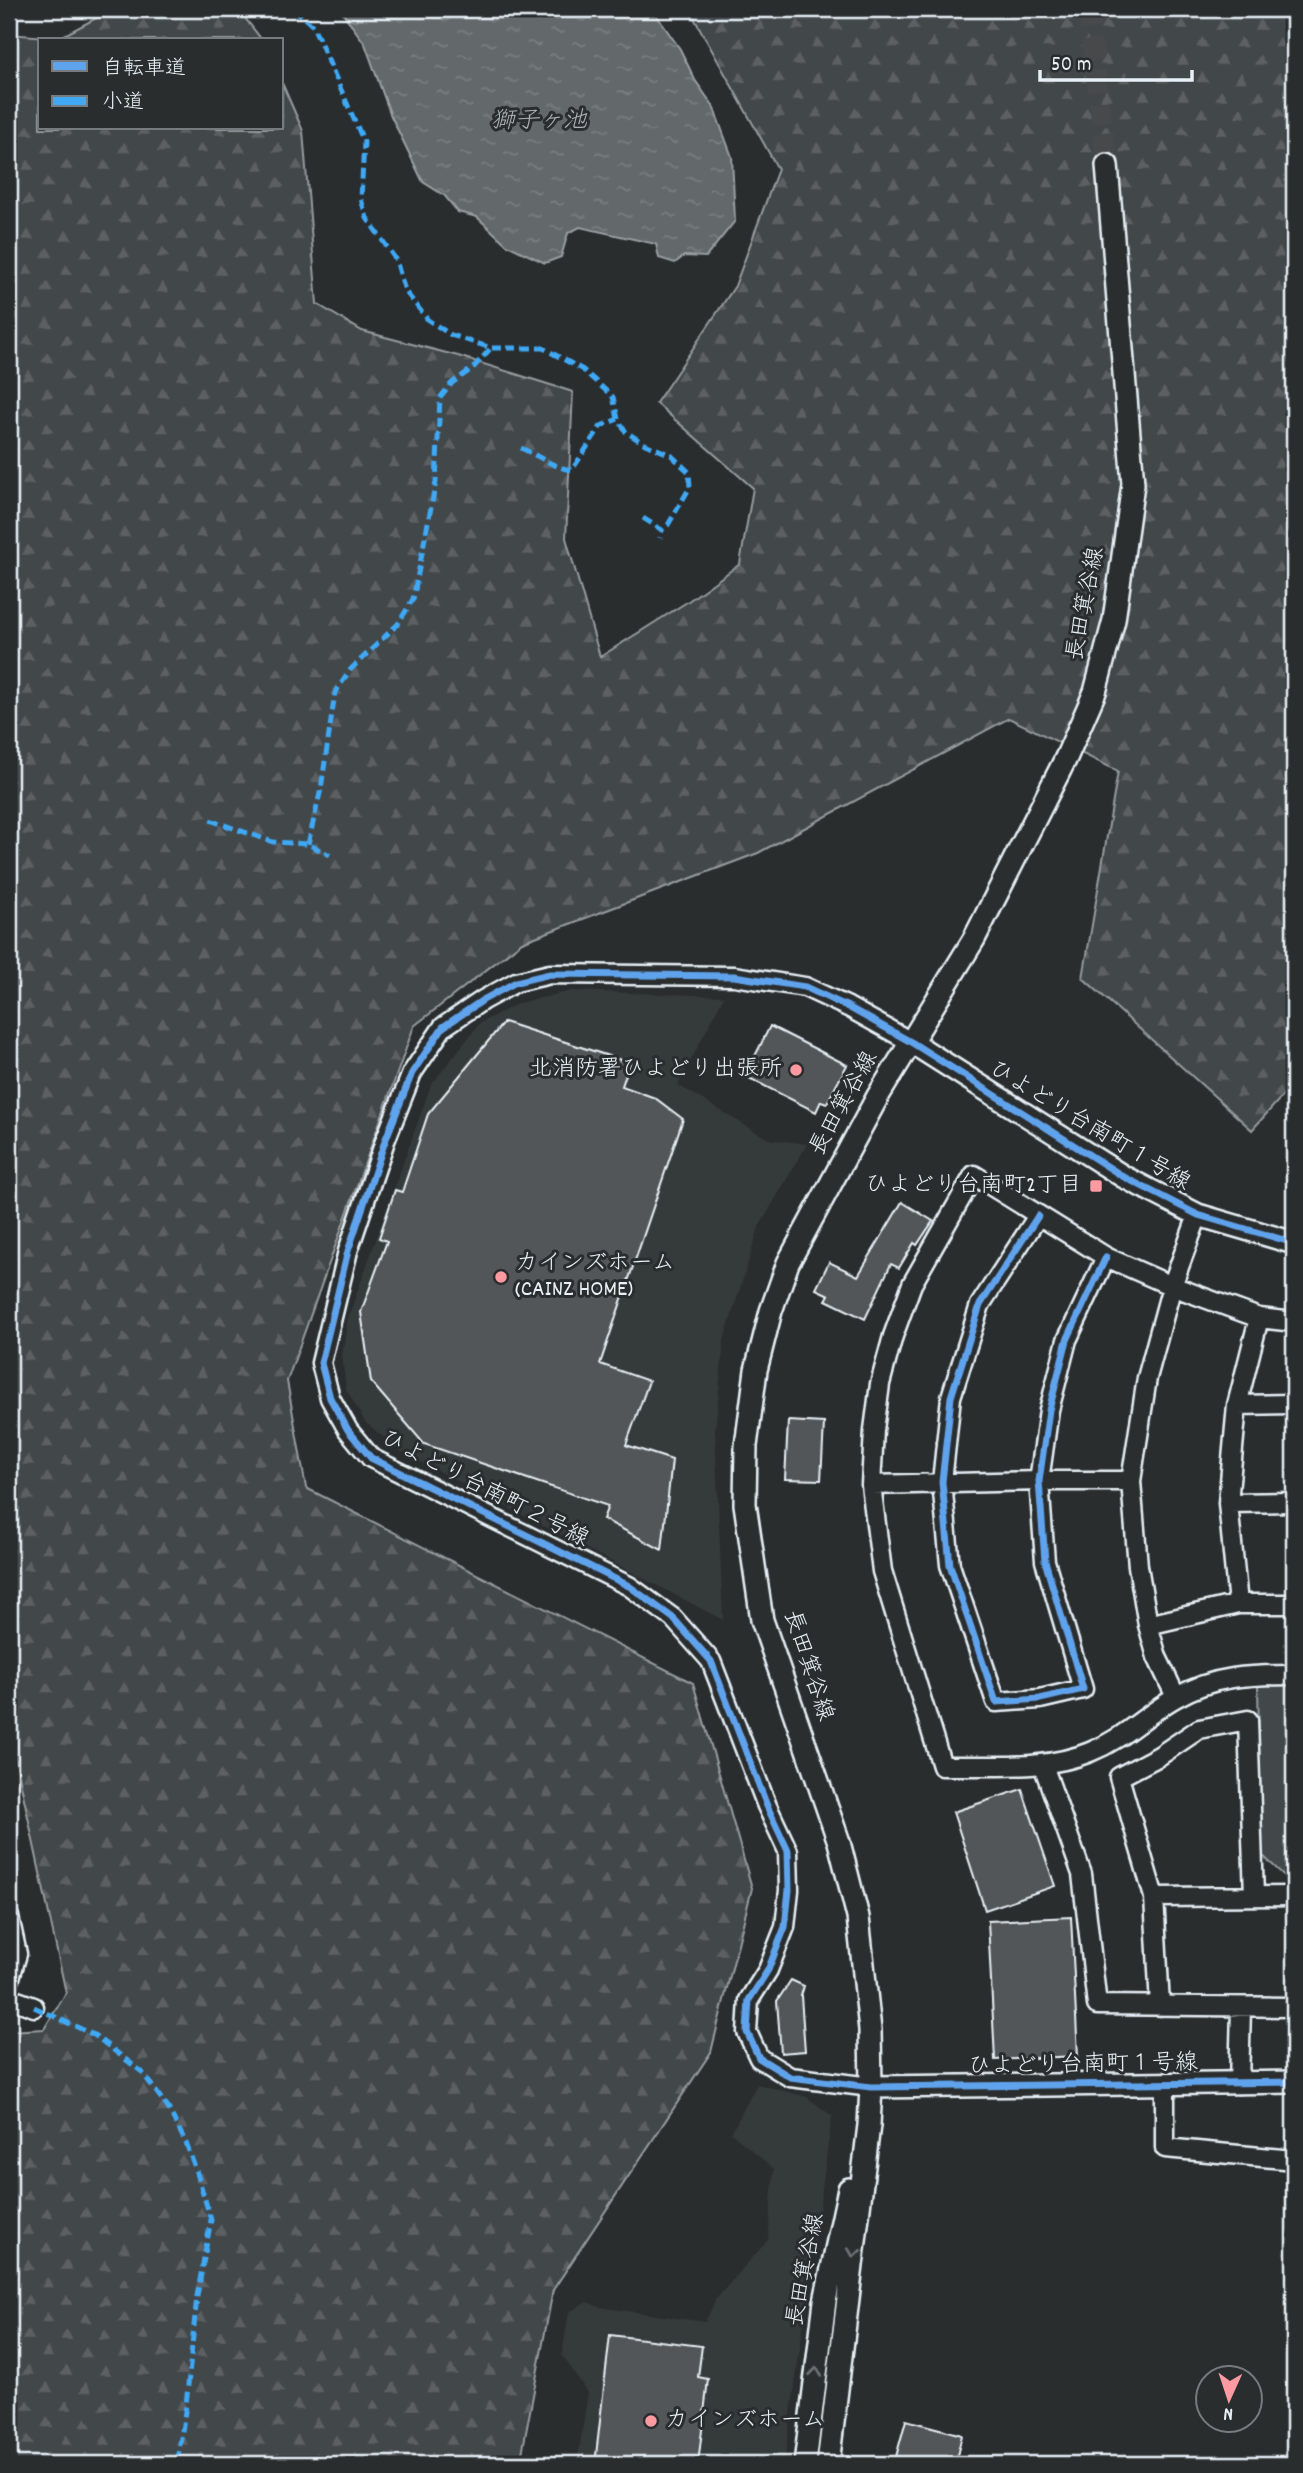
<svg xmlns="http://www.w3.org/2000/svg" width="1303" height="2473" viewBox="0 0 1303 2473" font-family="Dekko,'Klee One',sans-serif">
<defs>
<pattern id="forest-firs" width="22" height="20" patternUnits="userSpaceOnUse" patternTransform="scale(1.75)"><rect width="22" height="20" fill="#424648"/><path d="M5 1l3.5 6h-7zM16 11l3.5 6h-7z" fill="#5d6163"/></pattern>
<pattern id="water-ripples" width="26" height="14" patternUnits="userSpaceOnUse" patternTransform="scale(1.75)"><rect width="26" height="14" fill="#63686b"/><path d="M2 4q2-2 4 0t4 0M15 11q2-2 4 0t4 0" fill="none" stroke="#797e81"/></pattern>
</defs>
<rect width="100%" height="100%" fill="#2a2d2e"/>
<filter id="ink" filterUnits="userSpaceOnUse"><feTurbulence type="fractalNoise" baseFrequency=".0143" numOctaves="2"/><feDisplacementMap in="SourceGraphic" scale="14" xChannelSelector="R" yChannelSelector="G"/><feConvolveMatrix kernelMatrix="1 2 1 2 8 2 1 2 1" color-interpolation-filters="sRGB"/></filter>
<g filter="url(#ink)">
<!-- built -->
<path fill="#363a3b" d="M572 991 724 996 678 1085 768 1139 807 1144 759 1227 724 1340 715 1429 723 1620 400 1451 365 1422 346 1389 342 1356 348 1318 431 1085 480 1023 519 1003Z
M757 2084 807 2097 832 2116 784 2464H577L588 2393 562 2355 569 2312 587 2302 599 2307 705 2322 716 2299 768 2240 774 2169 731 2133Z"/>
<!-- green -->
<path fill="#424648" stroke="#959ca0" stroke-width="2" d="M1258 1684H1294V1885L1261 1854Z"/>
<!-- forest -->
<path fill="url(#forest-firs)" stroke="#959ca0" stroke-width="2" d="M113 9H238L262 40H40V128H282V83L303 131 317 304 362 331 458 356 573 392 566 538 600 657 687 602 740 564 753 488 656 403 735 286 778 169 689 9H1294V1083L1252 1130 1083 978 1118 771 1009 718 758 853 522 942 414 1026 287 1381 306 1488 693 1683 752 1888 711 2052 553 2290 520 2464H9V2031L44 2029 66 1993 9 1729V34L59 38Z"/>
<!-- water -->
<path fill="url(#water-ripples)" stroke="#989fa3" stroke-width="2" d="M340 9H652L680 49 695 80 713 106 732 157 735 221 706 257 684 256 675 263 659 258 656 244 580 227 568 233 561 257 545 263 507 245 477 217 458 212 445 196 423 182 391 116 365 44Z"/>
<!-- building -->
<path fill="#535759" stroke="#e8f1f8" stroke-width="2" d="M504 1022 630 1063 622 1086 655 1098 683 1119 600 1364 649 1381 626 1445 672 1460 662 1550 603 1519 608 1506 424 1444 371 1382 361 1312 387 1241 379 1238 395 1190 402 1192 428 1114Z
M770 1026 847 1065 827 1103 821 1101 816 1112 745 1076Z
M902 1202 933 1221 917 1245 914 1243 899 1268 891 1264 865 1319 826 1300 829 1295 816 1289 829 1262 858 1276Z
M788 1421 824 1423 821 1480 785 1479Z
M1022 1789 1055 1886 985 1910 953 1812Z
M1071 1917 1078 2056 995 2060 988 1921Z
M791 1980 804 1986 801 1996 805 2051 781 2053 777 2001Z
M610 2335 702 2346 698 2377 708 2379 698 2464H595Z
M906 2420 962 2435 955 2464H894Z"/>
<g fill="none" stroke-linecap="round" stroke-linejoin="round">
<!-- tertiary-tunnel -->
<path stroke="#464a4c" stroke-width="21" stroke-dasharray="21 10" stroke-linecap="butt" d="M1088 9 1107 165"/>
<defs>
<path id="minor" d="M1038 1216 980 1305 951 1397 942 1482 950 1565 996 1702 1040 1699 1083 1689 1045 1561 1039 1481 1049 1410 1067 1340 1106 1257
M1294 1322 1259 1318 1172 1286 1106 1257 974 1175 912 1284 893 1336 880 1384 874 1430 871 1485 882 1571 942 1766C991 1765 1044 1771 1090 1752 1125 1738 1145 1715 1175 1698 1214 1675 1252 1675 1294 1675
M1237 1405 1294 1404
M871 1485 1039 1481H1131
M1228 1503 1294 1502
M1238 1604 1228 1503 1237 1405 1259 1318
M1148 1625 1238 1604H1294
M1176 1697 1157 1657 1148 1625 1138 1566 1131 1481 1147 1378 1172 1286 1198 1215
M1043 1765 1082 1874 1097 2005 1294 2007
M1154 1897 1294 1896
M9 1917 17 1954 9 1981
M9 1998 34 2007
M1160 2006 1154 1897 1119 1777 1159 1756 1199 1729 1248 1720 1254 1896
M1239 2084 1241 2008
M1165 2085V2148L1294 2160
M871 2087 790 2077 759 2058 747 2032 749 2000 768 1970 785 1927 789 1890 788 1851 767 1806 711 1661 673 1618 629 1586 371 1458 348 1430 330 1398 321 1363 348 1251 385 1141 412 1073 443 1027 483 1000 516 982 550 974 734 976 805 987 848 1007 911 1042"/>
<path id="tertiary" d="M911 1042 1124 1177 1198 1215 1294 1243
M871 2087 1294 2082
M805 2464 825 2301 849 2189
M828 2464 869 2125 871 2087 870 2030 858 1917 839 1842 762 1620 745 1504 746 1446 756 1370 771 1311 788 1263 878 1096 974 939 1066 758 1095 692 1114 620 1133 484 1107 165"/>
</defs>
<!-- minor casing -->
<use href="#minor" stroke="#e8f1f8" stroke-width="23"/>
<!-- tertiary casing -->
<use href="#tertiary" stroke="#e8f1f8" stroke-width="26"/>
<!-- minor -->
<use href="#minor" stroke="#2a2d2e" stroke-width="18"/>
<!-- tertiary -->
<use href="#tertiary" stroke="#2a2d2e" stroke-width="21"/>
<!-- quiet -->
<path stroke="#3fa9f5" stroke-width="5" stroke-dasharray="10 5" stroke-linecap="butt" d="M294 9 313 26 364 142 361 199 367 218 396 260 405 291 428 320 451 335 491 348H543L583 370 613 397 618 419 626 432 645 444 671 455 689 472 690 487 668 525 662 530
M521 448C539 456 552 467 572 470L601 426 618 419
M643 518 662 530 660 538
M210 820 273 842 308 844 330 855
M308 844 321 789 335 693 351 669 398 624 413 599 436 482 440 398 452 383 473 368 491 348
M34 2007 94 2035 142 2072 168 2108 186 2143 197 2173 211 2220 197 2296 186 2405 177 2464"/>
<defs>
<path id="cycleway" d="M1038 1216 980 1305 951 1397 942 1482 950 1565 996 1702 1040 1699 1083 1689 1045 1561 1039 1481 1049 1410 1067 1340 1106 1257
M1294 1243 1198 1215 1124 1177 911 1042 848 1007 805 987 734 976 550 974 516 982 483 1000 443 1027 412 1073 385 1141 348 1251 321 1363 330 1398 348 1430 371 1458 629 1586 673 1618 711 1661 767 1806 788 1851 789 1890 785 1927 768 1970 749 2000 747 2032 759 2058 790 2077 871 2087 1294 2082"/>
</defs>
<!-- cycleway casing -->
<use href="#cycleway" stroke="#2a2d2e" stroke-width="11"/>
<!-- cycleway -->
<use href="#cycleway" stroke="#60a3ed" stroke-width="7"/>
</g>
<!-- one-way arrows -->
<defs><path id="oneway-chevron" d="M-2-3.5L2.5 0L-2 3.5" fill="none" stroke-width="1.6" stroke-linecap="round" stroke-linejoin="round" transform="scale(1.75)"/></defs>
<g stroke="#6c7275">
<use href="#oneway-chevron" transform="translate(854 2253) rotate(97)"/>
<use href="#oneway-chevron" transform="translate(816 2372) rotate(-83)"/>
</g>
</g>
<!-- markers -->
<g fill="#ff9aa2" stroke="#2a2d2e" stroke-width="2.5">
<circle cx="796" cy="1070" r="7"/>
<rect x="1089" y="1179" width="14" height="14" rx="3.5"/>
<circle cx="501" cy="1277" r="7"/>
<circle cx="651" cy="2421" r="7"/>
</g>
<g text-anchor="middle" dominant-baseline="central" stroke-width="6" stroke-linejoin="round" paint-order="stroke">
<!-- street labels -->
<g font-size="23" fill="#e8f1f8" stroke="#2a2d2e">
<text transform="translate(1087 604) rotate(-79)">長田箕谷線</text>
<text transform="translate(845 1104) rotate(-61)">長田箕谷線</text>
<text transform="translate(1089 1127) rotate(31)">ひよどり台南町１号線</text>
<text transform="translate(484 1490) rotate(27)">ひよどり台南町２号線</text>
<text transform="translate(807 1666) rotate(72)">長田箕谷線</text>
<text transform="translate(1083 2066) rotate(-1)">ひよどり台南町１号線</text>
<text transform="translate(807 2270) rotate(-79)">長田箕谷線</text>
</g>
<!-- poi labels -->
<g font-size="23" fill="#e8f1f8" stroke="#2a2d2e" text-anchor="end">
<text x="782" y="1070">北消防署ひよどり出張所</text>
<text x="1082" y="1186">ひよどり台南町2丁目</text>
<text x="515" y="1264" text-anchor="start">カインズホーム<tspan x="515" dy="26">(CAINZ HOME)</tspan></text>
<text x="665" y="2421" text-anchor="start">カインズホーム</text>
</g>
<!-- water labels -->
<g font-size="24" font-style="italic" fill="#acb3b9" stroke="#2a2d2e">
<text x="539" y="122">獅子ヶ池</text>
</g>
</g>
<!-- margin -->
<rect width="1303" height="2473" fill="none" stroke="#2a2d2e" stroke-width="35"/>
<rect x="18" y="18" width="1268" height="2438" fill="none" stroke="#e8f1f8" stroke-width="2.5" filter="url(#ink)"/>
<!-- legend -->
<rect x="38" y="38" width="245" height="91" fill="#2a2d2e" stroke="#767b7f" stroke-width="2"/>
<rect x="52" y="61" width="35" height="10" fill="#60a3ed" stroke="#767b7f" stroke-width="2"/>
<text x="102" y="74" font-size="21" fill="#e8f1f8">自転車道</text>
<rect x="52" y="96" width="35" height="10" fill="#3fa9f5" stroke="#767b7f" stroke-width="2"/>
<text x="102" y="108" font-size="21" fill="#e8f1f8">小道</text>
<!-- north arrow -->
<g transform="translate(1229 2399) rotate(183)"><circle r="33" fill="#2a2d2e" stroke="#767b7f" stroke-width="2"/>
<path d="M0-5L12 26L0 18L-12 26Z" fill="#ff9aa2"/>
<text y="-10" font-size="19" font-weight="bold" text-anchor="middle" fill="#e8f1f8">N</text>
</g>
<!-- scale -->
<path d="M1040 70v10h152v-10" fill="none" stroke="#e8f1f8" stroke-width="3.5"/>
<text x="1051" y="70" font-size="21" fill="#e8f1f8" stroke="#2a2d2e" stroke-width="5" paint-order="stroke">50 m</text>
</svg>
